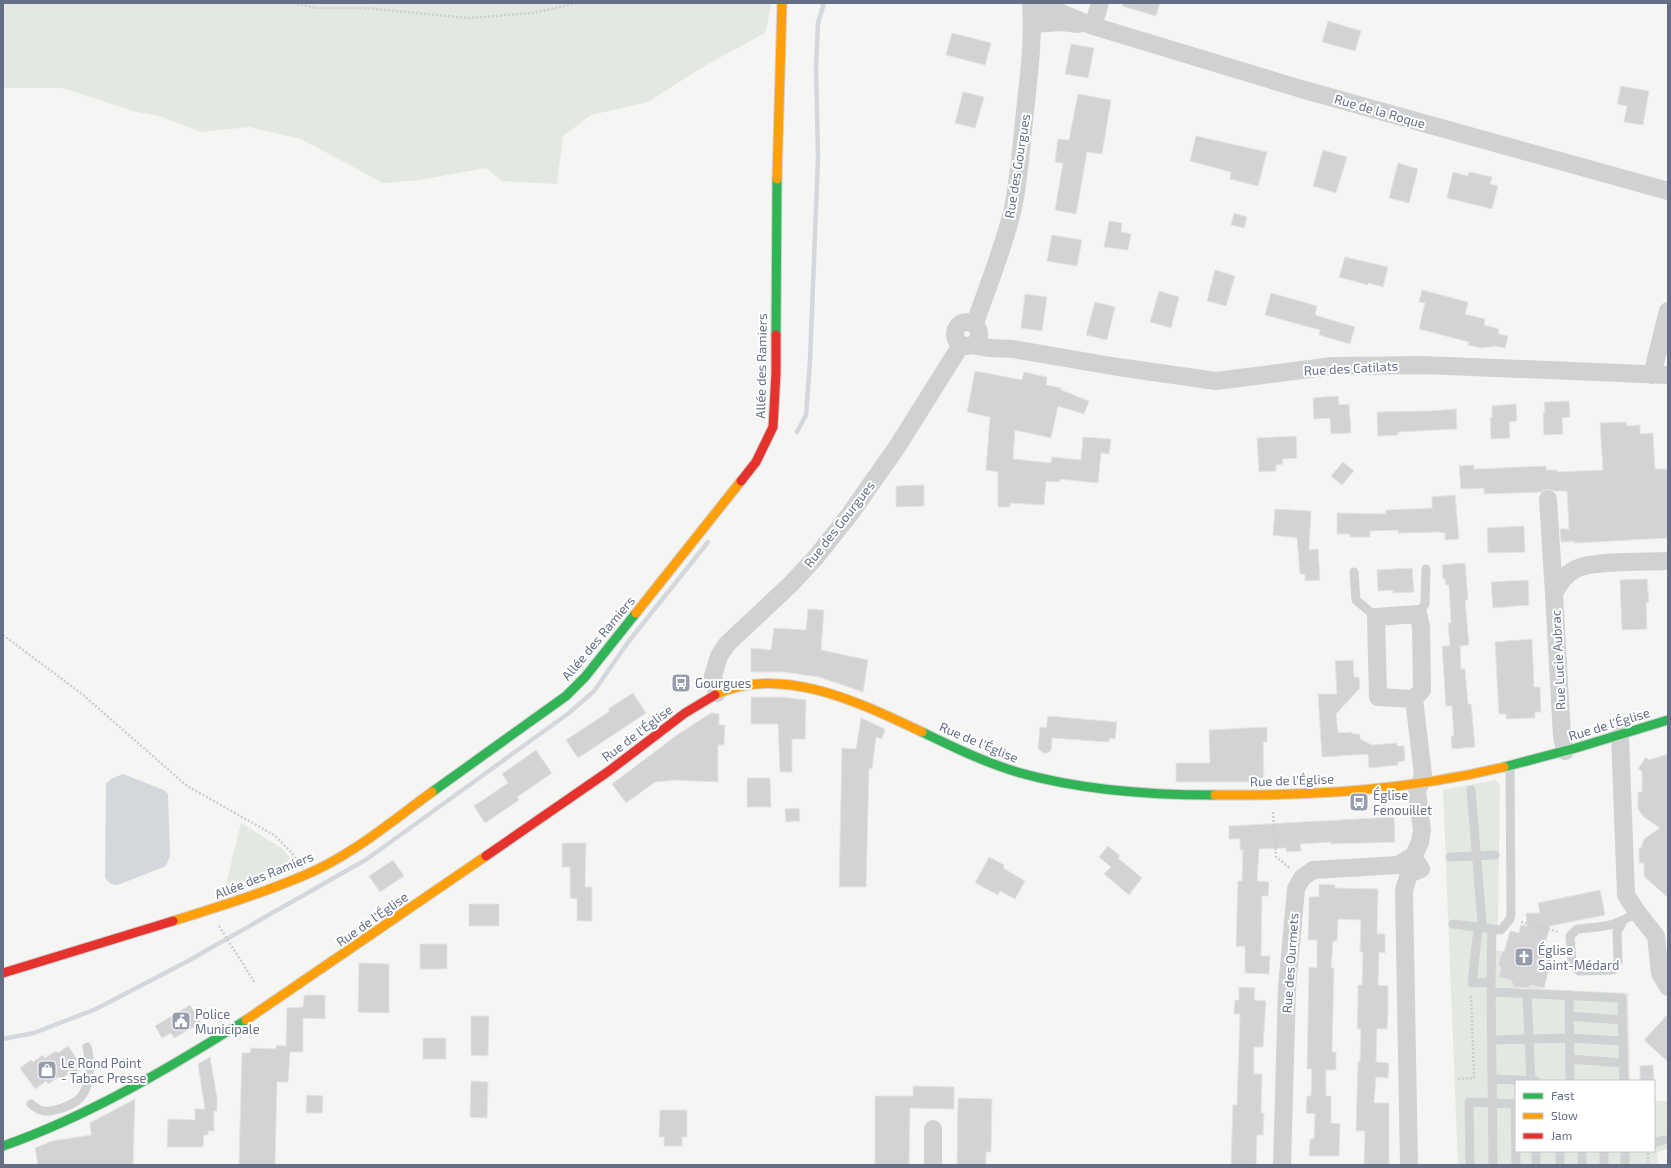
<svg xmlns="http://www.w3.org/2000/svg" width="1671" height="1168" viewBox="0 0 1671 1168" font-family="'Exo 2',sans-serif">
<rect width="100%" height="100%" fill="#f5f5f4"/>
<!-- green -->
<path fill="#e3e8e2" d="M3 3H772L765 33 706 65 648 102 591 115 563 136 557 184 502 181 486 168 419 180 383 183 301 139 249 127 201 132 159 116 133 111 63 88H3Z
M1495 780 1500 784 1498 922 1494 950 1502 951 1498 966 1501 967 1499 977 1511 980 1514 987 1525 990 1531 985 1544 989 1628 993 1630 1081H1516V1151H1654V1101H1667L1668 1149 1657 1152 1658 1165H1458L1443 790Z
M241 823 283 849 290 858 288 872 223 896Z"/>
<!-- water -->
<path fill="#d4d8dd" d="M123 774 164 790 168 794 170 856 166 866 118 885C111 885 108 883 105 877L106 784 111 779Z"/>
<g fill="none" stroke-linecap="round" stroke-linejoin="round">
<!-- stream -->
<path stroke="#d4d8dd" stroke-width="4.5" d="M797 432 806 415 810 361 818 158 816 66 818 23 824 3
M3 1039 34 1033 96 1009 188 961 367 859 569 713 594 691 629 641 708 542"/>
</g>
<!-- building -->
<path fill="#d3d3d5" stroke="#e4e4e4" d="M1123 3H1160L1156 16 1122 6Z
M1328 21 1361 31 1355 51 1322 42Z
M952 33 991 43 985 65 946 55Z
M1071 44 1094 48 1088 78 1065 74Z
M1621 86 1649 91 1643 125 1624 122 1627 106 1617 104Z
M963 92 984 97 975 128 955 123Z
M1078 94 1111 100 1102 154 1087 152 1076 214 1055 210 1063 163 1055 162 1058 139 1069 140Z
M1196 136 1267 152 1258 186 1230 179 1231 172 1190 161Z
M1323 150 1347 157 1336 193 1313 186Z
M1398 163 1418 169 1409 203 1389 198Z
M1453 172 1468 176 1469 172 1492 177 1490 184 1498 186 1492 209 1447 198Z
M1234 213 1247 217 1244 228 1231 225Z
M1109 221 1122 223 1121 232 1131 234 1128 250 1104 247Z
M1052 235 1082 240 1077 266 1047 261Z
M1345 257 1388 267 1383 287 1368 283V285L1339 277Z
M1215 270 1235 276 1226 306 1207 301Z
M1422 290 1468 302 1465 314 1485 319 1484 325 1499 329 1498 334 1508 336 1505 348 1495 346 1482 348 1468 345 1469 342 1419 329 1425 303 1419 302Z
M1159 291 1179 297 1171 328 1150 322Z
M1271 293 1317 306 1315 315 1355 327 1350 344 1319 335 1320 330 1265 315Z
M1025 294 1047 297 1042 331 1021 328Z
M1095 302 1115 307 1107 340 1086 335Z
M975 371 1022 380 1024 372 1047 377 1046 385 1061 388V390L1089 401 1084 414 1058 406 1051 438 1015 430 1013 459 1051 463 1052 457 1081 460 1083 437 1111 439 1109 454 1101 453 1098 483 1060 479 1059 482 1046 481 1044 505 1010 503V507H998V472L986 470 990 417 967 412Z
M1338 396 1339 405 1349 404 1351 433 1331 434 1330 418 1314 419 1313 398Z
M1569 401 1570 417 1562 418 1563 434 1544 435 1543 413H1545L1544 402Z
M1516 404 1517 421 1509 422 1510 438 1491 439 1490 418 1492 417V406Z
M1456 409 1457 429 1398 432V435L1378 436 1377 412 1430 411Z
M1626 422 1627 426 1640 425V434L1653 433 1655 469H1668V538L1574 543V541L1561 542 1560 529H1569L1567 491H1554L1548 489 1541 492 1484 494V488L1461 489 1459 466 1474 465V469L1546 466V470H1557V472L1603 470 1600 423Z
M1296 436 1297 458 1282 459 1283 464 1276 465V471L1259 472 1257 438Z
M1343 462 1354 471 1342 485 1331 476Z
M924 485V506L896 507V486Z
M1455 495 1459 539 1445 540V533L1439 532 1398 533V530L1370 531V537H1350V534H1337V513L1386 514 1385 510 1432 508V497Z
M1275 509 1311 511 1309 550 1318 549 1320 580 1305 581V574H1300L1297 538 1273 535Z
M1524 526 1525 552 1488 553 1487 528Z
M1465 563 1468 600H1465L1469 645 1460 646 1461 669H1465L1468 704H1471L1475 747 1452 749 1451 736H1454L1452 706H1446L1442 646H1450L1448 623H1451L1449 585H1446L1445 579H1443L1442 565Z
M1412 568 1414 592 1393 593V590L1378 591 1377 570Z
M1647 579 1649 602 1646 603 1647 629 1622 630 1620 580Z
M1528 580 1529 605 1493 608 1491 582Z
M808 609 824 610 821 650 868 660 863 692 819 677 784 672H751V648L771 650 774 628 806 630Z
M1532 639 1534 687H1540L1541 712H1535V718L1506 719V714H1499L1495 642Z
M1353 660 1354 677H1359L1360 688 1336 714 1338 733 1352 732 1353 734H1360V739L1372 745 1397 743V746H1404L1405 761 1398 762V765L1369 768 1368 754 1322 757 1318 694H1337L1335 661Z
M633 693 646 713 578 758 566 740 610 711 608 709Z
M751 697H781L806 700 805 739H792V772H780L778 724H751Z
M711 713 719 714V725H725L724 745H718V782L676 780 655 782 626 803 612 784 677 735Z
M1048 716 1117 722 1115 739 1109 738V742L1052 738 1051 750 1048 753H1043L1038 748 1040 727 1046 728Z
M861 718 885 729 882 739 876 737 872 769 869 768 866 887H839L842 748 856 749Z
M1267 727V742H1263L1264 782H1176V763H1210L1209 730Z
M536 750 552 773 517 797 519 800 485 823 474 806 508 783 502 774Z
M1668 754V898L1644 876V863H1639V848H1641L1644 839 1660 828 1644 817 1638 809V792H1642V771L1638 769 1646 757 1649 760Z
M747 778H770L771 807H747Z
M799 808 800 821 786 822 785 809Z
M1394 817 1395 842 1331 844V842L1300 844 1301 851 1286 852V848L1259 849 1257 881 1269 882 1268 896H1262L1261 956H1270L1269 974 1245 973V946L1236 947 1238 881H1242L1243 850H1240V839H1229V826Z
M562 843H586L585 887H592V921H577V899L570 898V867H562Z
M1108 846 1120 856 1118 858 1142 878 1129 895 1104 874 1111 867 1099 857Z
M989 857 1004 865 1003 868 1025 881 1015 899 1000 891 998 895 975 883Z
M393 860 404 876 380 892 369 876Z
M1319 884 1335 885V888L1378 889 1377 934H1385V953L1379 952 1378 985 1388 986V1015L1387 1029H1377L1376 1062 1389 1063 1388 1078 1376 1077 1374 1103H1389V1165H1364L1365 1131H1356L1358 1062H1360L1361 1029H1357L1358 1001V985H1362L1363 952H1360L1361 920 1338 919 1337 941H1333L1331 968H1334L1332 1052H1336V1070H1326V1096H1331V1123L1340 1124 1339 1156H1309L1310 1139H1314L1315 1114 1306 1113 1307 1096H1311L1312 1069H1307L1309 967 1317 968V940H1308L1309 911V897H1319Z
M1600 890 1605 915 1550 926 1542 956 1552 958 1544 988 1531 985 1528 988 1514 987 1511 980 1499 977 1501 967 1498 966 1502 951 1504 952 1510 931 1519 933 1521 925 1527 926 1526 913H1540L1538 903Z
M469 904H499V926H469Z
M420 944H447V969H420Z
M359 963 389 964V1013L358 1012Z
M1239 987 1255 988 1254 1000 1266 1001 1263 1047H1254V1074H1262L1261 1113H1264L1263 1135H1257L1256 1165H1231L1233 1105H1237L1240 1014H1234L1235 1000H1239Z
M305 995H325V1019L303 1018V1052H290L288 1082H277L275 1165H239L242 1053H250L251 1048 276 1049V1045L286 1046 287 1008 303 1007 304 997Z
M190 1005 201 1023 174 1038 171 1033 162 1038 155 1026Z
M1668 1014V1062L1644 1040Z
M471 1016H489L488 1056 471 1055Z
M423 1038H446V1059H423Z
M68 1046 83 1068 73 1075 71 1072 61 1079 59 1077 48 1084 46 1081 35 1089 20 1068 31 1060 33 1062 43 1055 45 1058 56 1051 58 1053Z
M210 1057 217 1098V1111H214V1131H208V1135H204L203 1147H167L168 1119 195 1120V1109H205L198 1064Z
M1653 1065 1654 1081H1640V1066Z
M471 1081 488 1082 487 1118 470 1117Z
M913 1086 954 1087V1109L910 1108 909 1165H875V1096H913Z
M307 1095 323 1096 322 1113H306Z
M958 1098 992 1099 991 1152H986V1165H957Z
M135 1099 133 1165H38L35 1148 52 1141 91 1135 90 1123Z
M660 1110H687V1137H682V1146H664V1137H659Z"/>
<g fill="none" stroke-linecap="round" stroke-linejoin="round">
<defs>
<path id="fast" d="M776 335 777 179
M922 732C953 747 984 762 1017 772 1080 790 1149 795 1215 795
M1504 767 1576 748 1668 720
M432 792 566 696 585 677 636 613
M3 1146C89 1116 169 1068 246 1020"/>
<path id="slow" d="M777 179 782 3
M636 613 741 481
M715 695C781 663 862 704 922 732
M1215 795C1313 796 1409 790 1504 767
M173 921C218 907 263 893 305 875 351 856 392 821 432 792
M246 1020 486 856"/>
<path id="jam" d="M741 481 756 462 773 427 776 373V335
M486 856 609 771 685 713 715 695
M3 973 173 921"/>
</defs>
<!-- fast casing -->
<use href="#fast" stroke="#d1d2d4" stroke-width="11"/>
<!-- slow casing -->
<use href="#slow" stroke="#d1d2d4" stroke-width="11"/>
<!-- jam casing -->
<use href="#jam" stroke="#d1d2d4" stroke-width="11"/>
<!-- path -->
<path stroke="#cdcecf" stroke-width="2.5" stroke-dasharray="2 2" stroke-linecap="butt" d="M293 3 316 8H364L469 18 533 13 577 3
M3 635 82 694 187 786 274 835 292 853 296 860
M1273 812 1276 857 1290 868
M1521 922 1559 932
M219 926 255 983
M1458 1079 1474 1078 1471 994
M1648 1153V1165"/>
<!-- lane -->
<path stroke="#d0d1d2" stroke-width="9" d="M1354 572 1356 600 1376 617
M1418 614 1425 604 1426 569
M1471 790 1482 922
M1450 857 1495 855
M1622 923 1617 932 1618 961 1613 970 1579 971 1572 963 1570 936 1577 929C1603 927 1615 927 1637 912
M1453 924 1477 927
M1485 928 1501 930 1510 919 1511 914 1510 766
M1478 929 1472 983 1491 982 1492 930
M1491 982 1493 1165
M1491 992 1622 998 1624 1081
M1527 994 1531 1081
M1569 995 1570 1081
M1569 1016 1622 1020
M1492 1040 1569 1038 1623 1041
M1570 1059 1623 1063
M1492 1079 1536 1081
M31 1104C40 1112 46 1113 59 1109 66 1107 75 1103 80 1098 91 1086 91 1062 87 1047
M1515 1104 1516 1165
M1654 1143 1664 1140
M1536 1151V1165
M1560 1151V1165
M1582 1151V1165
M1604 1151V1165
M1625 1151V1165
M1470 1165 1469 1102 1516 1104"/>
<!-- street -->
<path stroke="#d0d1d2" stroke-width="18" d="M1031 4H1039L1093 26 1301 89 1668 191
M1032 24 1062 22 1078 24
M1093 26 1100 3
M955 334a12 12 0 1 1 24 0a12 12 0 1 1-24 0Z
M975 323C988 286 1004 247 1013 208 1019 179 1021 150 1024 121 1028 81 1034 43 1031 3
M972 345 990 348 1013 349 1118 367 1216 381 1333 366 1424 365 1668 375
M1652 375 1668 311
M1548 499 1554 594
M1418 614 1421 627 1422 690 1414 699 1378 697 1376 617Z
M717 693 713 676 719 656 727 644 791 584 816 557 850 514 897 447 961 345
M1620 735 1626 895 1637 912 1656 936 1660 973 1668 987
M1565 751 1562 736 1554 594C1559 583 1565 574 1576 569 1591 560 1648 562 1668 561
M933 1165V1129
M1282 1165 1287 988 1296 889 1302 878 1313 870 1398 865 1413 856 1415 853 1420 842 1422 830 1417 792 1423 775 1414 699
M1409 1165 1404 890 1409 874 1421 869 1413 856"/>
<!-- fast -->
<use href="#fast" stroke="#30b455" stroke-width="9"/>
<!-- slow -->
<use href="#slow" stroke="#ff9f0a" stroke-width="9"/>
<!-- jam -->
<use href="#jam" stroke="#e5322d" stroke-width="9"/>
</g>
<!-- icons -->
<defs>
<symbol id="bus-square" viewBox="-11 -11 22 22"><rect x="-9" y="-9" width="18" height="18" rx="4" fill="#979dac" stroke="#fff"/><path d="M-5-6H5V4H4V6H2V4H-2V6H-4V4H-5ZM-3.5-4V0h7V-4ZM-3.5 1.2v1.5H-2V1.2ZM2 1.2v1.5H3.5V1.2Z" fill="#fff"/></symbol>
<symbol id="church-square" viewBox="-11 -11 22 22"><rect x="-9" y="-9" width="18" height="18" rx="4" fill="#979dac" stroke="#fff"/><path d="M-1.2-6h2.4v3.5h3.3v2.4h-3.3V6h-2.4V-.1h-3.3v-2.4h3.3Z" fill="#fff"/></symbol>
<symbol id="civic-square" viewBox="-11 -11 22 22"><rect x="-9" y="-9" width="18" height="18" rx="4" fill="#979dac" stroke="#fff"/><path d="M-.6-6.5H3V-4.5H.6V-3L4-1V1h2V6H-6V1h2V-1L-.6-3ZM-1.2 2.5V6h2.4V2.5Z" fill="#fff"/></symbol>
<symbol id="shop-square" viewBox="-11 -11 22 22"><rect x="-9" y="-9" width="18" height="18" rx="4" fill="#979dac" stroke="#fff"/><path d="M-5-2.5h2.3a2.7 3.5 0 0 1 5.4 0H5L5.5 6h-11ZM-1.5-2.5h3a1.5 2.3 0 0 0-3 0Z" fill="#fff"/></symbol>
</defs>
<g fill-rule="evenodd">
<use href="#bus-square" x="670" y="672" width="22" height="22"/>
<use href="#bus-square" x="1348" y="791" width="22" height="22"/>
<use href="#church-square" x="1513" y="946" width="22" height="22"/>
<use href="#civic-square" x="170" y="1010" width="22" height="22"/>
<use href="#shop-square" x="36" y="1059" width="22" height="22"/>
</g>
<g text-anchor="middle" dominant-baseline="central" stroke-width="4" stroke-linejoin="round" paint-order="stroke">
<!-- street labels -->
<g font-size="13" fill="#646e85" stroke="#fff">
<text transform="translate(1380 111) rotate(16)">Rue de la Roque</text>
<text transform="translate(1017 166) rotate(-81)">Rue des Gourgues</text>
<text transform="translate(761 366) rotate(-89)">Allée des Ramiers</text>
<text transform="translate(1351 368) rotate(-3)">Rue des Catilats</text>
<text transform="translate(839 524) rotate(-52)">Rue des Gourgues</text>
<text transform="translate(598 638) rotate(-50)">Allée des Ramiers</text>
<text transform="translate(1558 660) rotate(-93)">Rue Lucie Aubrac</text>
<text transform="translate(1609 724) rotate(-17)">Rue de l'Église</text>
<text transform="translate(637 733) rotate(-37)">Rue de l'Église</text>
<text transform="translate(979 742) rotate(23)">Rue de l'Église</text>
<text transform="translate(1292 780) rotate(-2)">Rue de l'Église</text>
<text transform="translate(264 875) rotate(-22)">Allée des Ramiers</text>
<text transform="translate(372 919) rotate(-35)">Rue de l'Église</text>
<text transform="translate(1290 963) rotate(-86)">Rue des Ourmets</text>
</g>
<!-- poi labels -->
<g font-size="13" fill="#646e85" stroke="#fff" text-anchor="start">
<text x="695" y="683">Gourgues</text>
<text x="1373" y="795">Église<tspan x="1373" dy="15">Fenouillet</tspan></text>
<text x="1538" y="950">Église<tspan x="1538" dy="15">Saint-Médard</tspan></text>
<text x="195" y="1014">Police<tspan x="195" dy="15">Municipale</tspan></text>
<text x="61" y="1063">Le Rond Point<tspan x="61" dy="15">- Tabac Presse</tspan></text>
</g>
</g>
<!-- border -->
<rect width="1671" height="1168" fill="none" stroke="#646e85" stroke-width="8"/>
<!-- legend -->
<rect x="1515" y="1080" width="140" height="72" fill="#ffffff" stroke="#c1c5ce"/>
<rect x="1523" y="1093" width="20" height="6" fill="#30b455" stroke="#c1c5ce"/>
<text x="1551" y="1100" font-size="12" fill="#646e85">Fast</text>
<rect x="1523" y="1113" width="20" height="6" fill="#ff9f0a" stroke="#c1c5ce"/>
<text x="1551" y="1120" font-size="12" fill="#646e85">Slow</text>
<rect x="1523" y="1133" width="20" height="6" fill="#e5322d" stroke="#c1c5ce"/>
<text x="1551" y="1140" font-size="12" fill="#646e85">Jam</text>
</svg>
